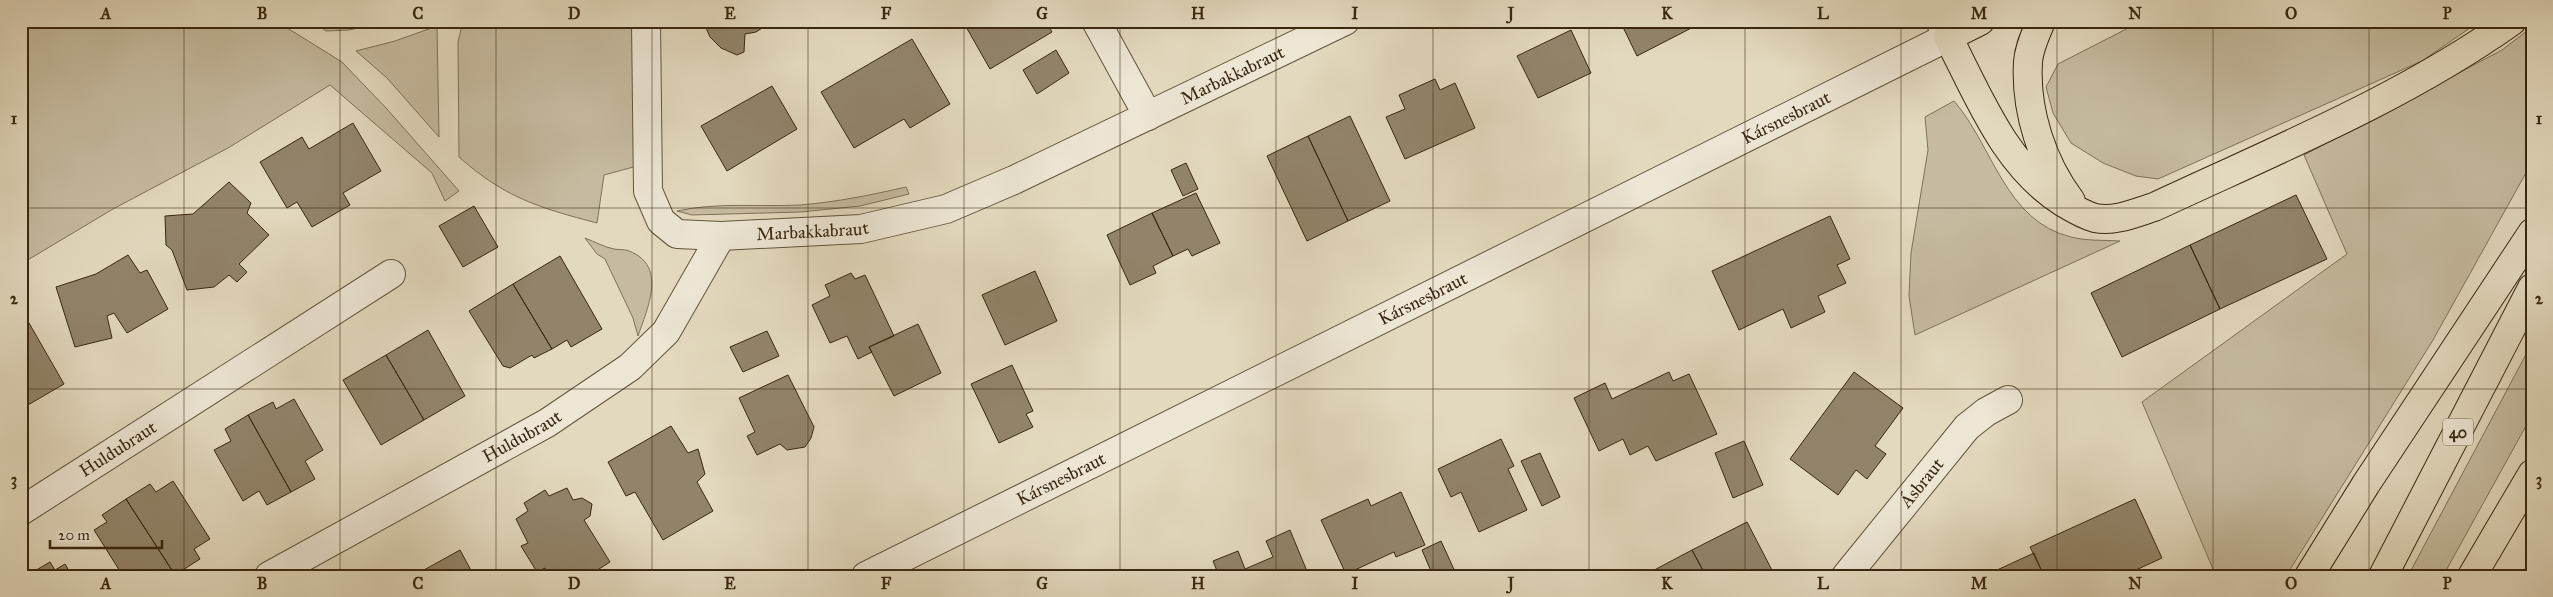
<svg xmlns="http://www.w3.org/2000/svg" width="2553" height="597" viewBox="0 0 2553 597" font-family="'IM FELL Great Primer',serif">
<rect width="100%" height="100%" fill="#e3d9be"/>
<filter id="stains"><feTurbulence type="fractalNoise" baseFrequency=".004" numOctaves="4"/><feColorMatrix values="0 0 0 0 .2 0 0 0 0 .09 0 0 0 0 .02 0 0 0 .5 -.17"/></filter>
<radialGradient id="worn" r=".72"><stop offset=".6" stop-color="#630" stop-opacity="0"/><stop offset="1" stop-color="#630" stop-opacity=".3"/></radialGradient>
<!-- green -->
<path fill="#c6bba0" stroke="#807158" d="M34 21H276L342 62 387 109 459 191 445 201 432 173 330 85 228 148 113 209 21 264V29Z
M312 21H391L349 30 326 31Z
M463 21H633L637 166 604 175 597 223C540 208 505 198 459 157L458 42Z
M2142 21H2480L2422 61 2158 179 2136 176 2103 163 2071 143 2053 113 2046 87 2058 64Z
M437 26 439 137 387 78 356 51 395 41Z
M2532 27V162L2433 340 2286 576H2216L2142 402 2347 254 2304 155 2502 50Z
M1954 101C1993 146 2005 221 2071 237 2086 241 2104 240 2120 241L1915 335 1909 296 1911 253 1928 150 1925 117Z
M906 187 909 194 860 206 801 212 692 215 677 211C718 202 759 207 800 205 837 202 871 195 906 187Z
M585 238C595 242 604 247 614 249 619 250 625 249 629 251 668 266 647 309 638 336L633 318 605 259 597 254Z
M2532 343V415L2443 576H2408Z"/>
<!-- building -->
<path fill="#92846a" stroke="#3a270f" d="M703 21H791L790 27 771 22 756 32 745 34 744 52 737 55 721 48 710 37Z
M971 21H1046L1052 32 990 69 965 25Z
M1620 21H1705L1637 56Z
M1571 30 1591 73 1538 98 1517 56Z
M912 39 950 104 910 128 904 119 854 148 821 92Z
M1056 50 1069 73 1037 94 1023 70Z
M1435 79 1440 90 1455 83 1475 128 1405 159 1386 117 1405 109 1399 95Z
M772 86 797 129 727 171 701 126Z
M1350 116 1390 201 1348 221 1308 136Z
M353 123 381 171 343 193 350 205 312 227 297 202 287 208 260 162 302 137 309 149Z
M1308 136 1348 221 1307 241 1267 156Z
M1186 163 1198 189 1183 196 1171 170Z
M229 182 251 203 247 213 269 235 239 264 247 272 237 282 229 275 214 287 187 290 172 250 166 245 165 216 193 214Z
M1196 193 1220 243 1192 256 1188 249 1173 256 1152 213Z
M2296 195 2327 259 2220 309 2190 245Z
M474 206 498 247 463 267 439 226Z
M1152 213 1173 256 1153 266 1156 273 1130 285 1107 235Z
M1830 216 1850 259 1837 265 1846 283 1818 296 1825 312 1791 328 1783 309 1739 330 1712 271Z
M2190 245 2220 309 2122 357 2091 293Z
M128 255 140 273 147 270 168 309 127 333 114 313 107 316 112 338 75 347 56 287 96 274Z
M560 256 602 329 571 347 567 340 552 349 513 284Z
M1035 271 1057 321 1005 345 982 295Z
M851 273 855 279 865 275 894 336 869 347 872 352 858 359 847 336 830 343 812 305 830 296 825 285Z
M513 284 552 349 534 358 532 355 510 368 503 366 469 311Z
M21 322 24 326 29 323 64 384 21 409Z
M918 324 941 373 894 396 869 347Z
M428 330 465 396 424 420 386 355Z
M767 331 779 356 743 372 730 347Z
M386 355 424 420 381 445 343 380Z
M1012 365 1033 411 1026 414 1033 427 999 443 971 384Z
M1669 372 1673 381 1689 374 1717 434 1656 461 1648 446 1630 455 1623 439 1599 451 1574 398 1605 383 1612 399Z
M1854 372 1903 408 1875 446 1886 454 1867 479 1856 470 1838 495 1790 459Z
M788 375 814 427 811 438 805 447 787 450 780 444 757 455 747 436 755 432 739 398Z
M294 399 323 450 305 461 315 479 291 492 248 415 273 402 276 409Z
M248 415 291 492 267 505 259 491 243 501 214 450 231 441 225 429Z
M671 426 688 453 698 449 705 474 697 482 713 511 663 540 635 492 626 496 608 462Z
M1501 439 1514 466 1508 469 1527 510 1479 532 1461 492 1451 497 1438 469Z
M1744 441 1763 485 1733 498 1715 453Z
M1540 453 1560 497 1542 506 1521 461Z
M173 481 210 539 194 549 200 559 175 575 126 499 150 484 156 492Z
M567 488 573 500 582 498 592 504 590 516 584 520 610 562 588 576H549L545 568 537 572 521 546 528 543 516 519 528 511 524 503 545 490 549 496Z
M1401 492 1425 545 1396 557 1394 552 1346 574 1321 520 1368 499 1371 506Z
M126 499 175 575 174 576H123L94 530 107 522 102 515Z
M2135 499 2162 558 2123 576H2044L2030 547Z
M1747 522 1775 576H1706L1692 550Z
M1290 530 1309 576H1219L1213 561 1238 551 1245 569 1273 557 1266 541Z
M1441 541 1457 576H1433L1422 550Z
M460 550 474 576H413Z
M1692 550 1706 576H1643Z
M2034 553 2044 576H1984Z
M50 562 55 570 65 564 72 576H26Z"/>
<g fill="none" stroke-linecap="round" stroke-linejoin="round">
<defs>
<g id="minor">
<path id="s1" d="M646 21 648 191 661 221 677 234 721 236 861 229 946 209 1014 180 1345 21"/>
<path d="M1096 21 1148 116"/>
<path id="s2" d="M21 511 391 274"/>
<path id="s3" d="M269 576 547 423 630 367 666 332 721 236"/>
<path id="s4" d="M866 576 1948 37 1940 21"/>
<path id="s5" d="M1846 576 1967 427 1986 412 2008 400"/>
</g>
<path id="major" d="M1980 21 1948 37C1979 97 2005 166 2064 203 2074 209 2084 215 2095 218 2115 222 2135 213 2154 207 2276 150 2402 99 2512 21
M2041 21C2036 34 2029 47 2028 62 2025 110 2042 163 2071 201
M2309 576 2366 484 2532 233
M2383 576 2532 288
M2472 576 2532 474"/>
</defs>
<!-- minor casing -->
<use href="#minor" stroke="#64543b" stroke-width="30"/>
<!-- major casing -->
<use href="#major" stroke="#3a270f" stroke-width="30"/>
<!-- minor -->
<use href="#minor" stroke="#ede6d5" stroke-width="28"/>
<!-- major -->
<use href="#major" stroke="#e3d9be" stroke-width="28"/>
</g>
<!-- grid -->
<path fill="none" stroke="#3a270f" stroke-width="1" stroke-opacity="0.55" d="M184 21V576M340 21V576M496 21V576M652 21V576M808 21V576M964 21V576M1120 21V576M1276 21V576M1433 21V576M1589 21V576M1745 21V576M1901 21V576M2057 21V576M2213 21V576M2369 21V576M21 208H2532M21 389H2532"/>
<g text-anchor="middle" dominant-baseline="central" stroke-width="4" stroke-linejoin="round" paint-order="stroke">
<!-- shield labels -->
<rect fill="#ede6d5" stroke="#70604a" stroke-width="1" x="2443" y="418.5" width="30" height="27" rx="4"/>
<g font-size="16" font-weight="bold" fill="#3a270f">
<text x="2458" y="432">40</text>
</g>
<!-- street labels -->
<g font-size="18" fill="#3a270f" stroke="#ede6d5">
<text stroke="none"><textPath href="#s1" startOffset="811">Marbakkabraut</textPath></text>
<text stroke="none"><textPath href="#s4" startOffset="1028">Kársnesbraut</textPath></text>
<text stroke="none"><textPath href="#s1" startOffset="359">Marbakkabraut</textPath></text>
<text stroke="none"><textPath href="#s4" startOffset="622">Kársnesbraut</textPath></text>
<text stroke="none"><textPath href="#s3" startOffset="289">Huldubraut</textPath></text>
<text stroke="none"><textPath href="#s2" startOffset="115">Huldubraut</textPath></text>
<text stroke="none"><textPath href="#s4" startOffset="218">Kársnesbraut</textPath></text>
<text stroke="none"><textPath href="#s5" startOffset="120">Ásbraut</textPath></text>
</g>
</g>
<!-- margin -->
<rect width="2553" height="597" fill="none" stroke="#e3d9be" stroke-width="55"/>
<!-- scale -->
<path d="M50 540v8h112v-8" fill="none" stroke="#3a270f" stroke-width="2.5"/>
<text x="58" y="540" font-size="15" fill="#3a270f" stroke="#ede6d5" stroke-width="4" paint-order="stroke">20 m</text>
<rect x="28" y="28" width="2498" height="542" fill="none" stroke="#3a270f" stroke-width="2"/>
<g font-size="16" text-anchor="middle" font-weight="bold" fill="#3a270f">
<text x="106" y="19">A</text>
<text x="262" y="19">B</text>
<text x="418" y="19">C</text>
<text x="574" y="19">D</text>
<text x="730" y="19">E</text>
<text x="886" y="19">F</text>
<text x="1042" y="19">G</text>
<text x="1198" y="19">H</text>
<text x="1355" y="19">I</text>
<text x="1511" y="19">J</text>
<text x="1667" y="19">K</text>
<text x="1823" y="19">L</text>
<text x="1979" y="19">M</text>
<text x="2135" y="19">N</text>
<text x="2291" y="19">O</text>
<text x="2447" y="19">P</text>
<text x="14" y="124">1</text>
<text x="2539" y="124">1</text>
<text x="14" y="304">2</text>
<text x="2539" y="304">2</text>
<text x="14" y="485">3</text>
<text x="2539" y="485">3</text>
<text x="106" y="589">A</text>
<text x="262" y="589">B</text>
<text x="418" y="589">C</text>
<text x="574" y="589">D</text>
<text x="730" y="589">E</text>
<text x="886" y="589">F</text>
<text x="1042" y="589">G</text>
<text x="1198" y="589">H</text>
<text x="1355" y="589">I</text>
<text x="1511" y="589">J</text>
<text x="1667" y="589">K</text>
<text x="1823" y="589">L</text>
<text x="1979" y="589">M</text>
<text x="2135" y="589">N</text>
<text x="2291" y="589">O</text>
<text x="2447" y="589">P</text>
</g>
<rect width="100%" height="100%" filter="url(#stains)"/>
<rect width="100%" height="100%" fill="url(#worn)"/>
</svg>
